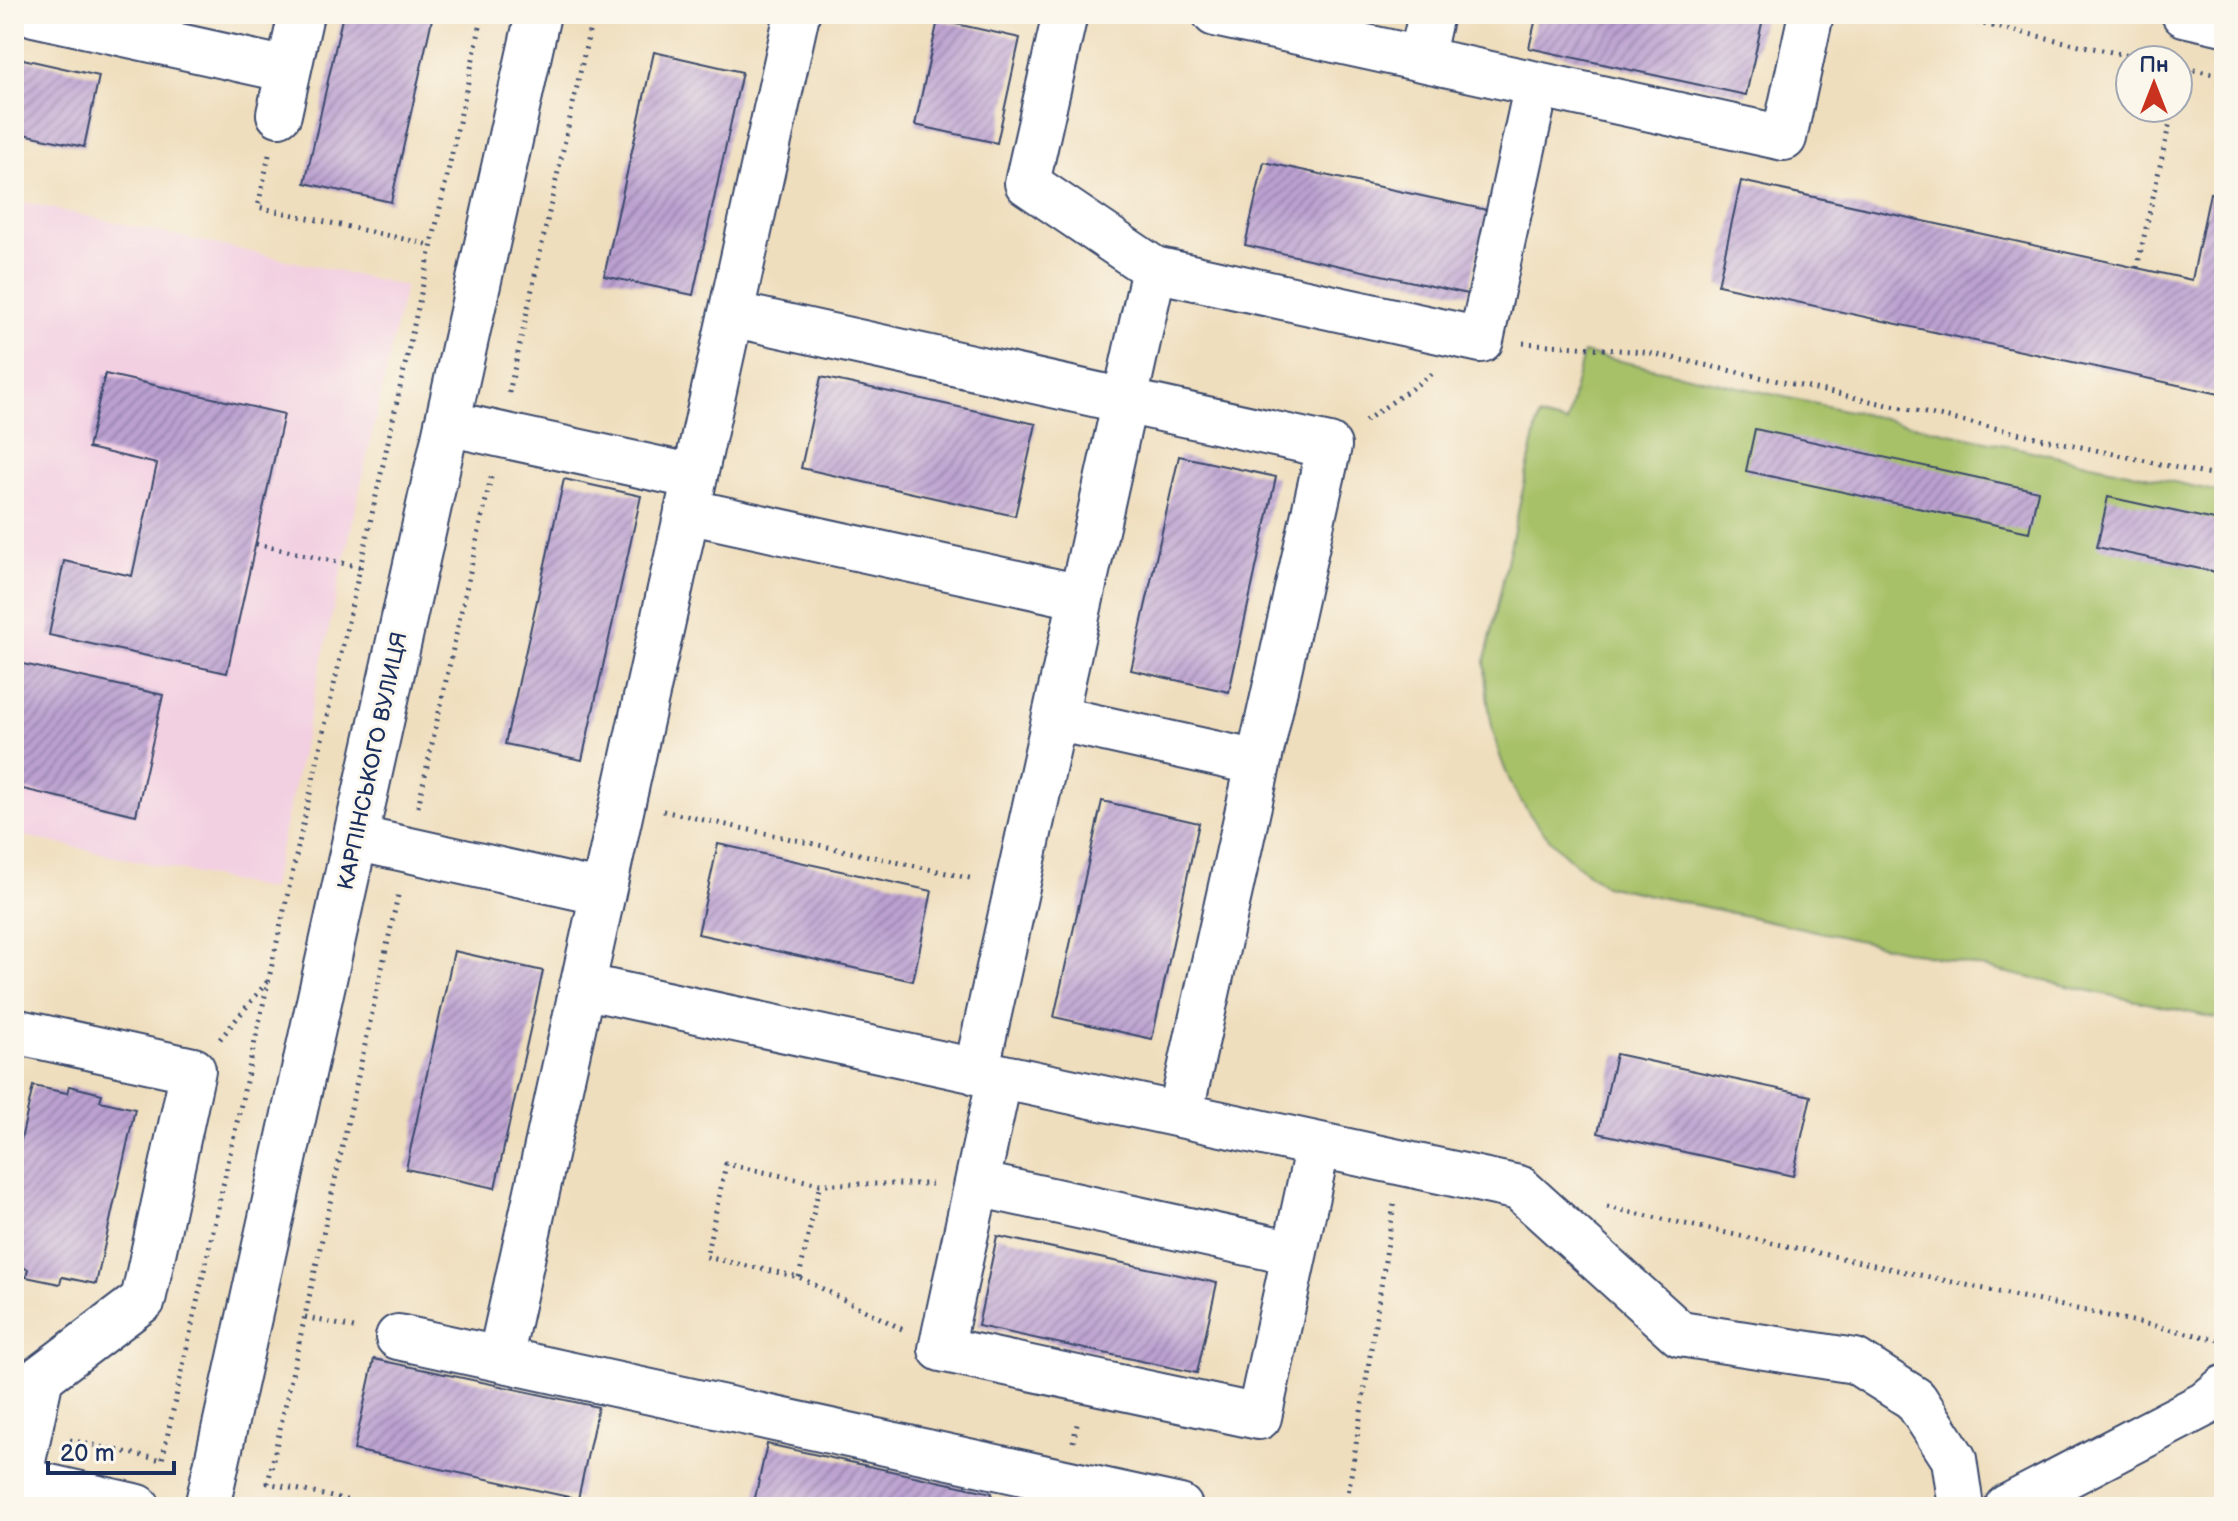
<svg xmlns="http://www.w3.org/2000/svg" width="2238" height="1521" viewBox="0 0 2238 1521" font-family="'Balsamiq Sans',sans-serif">
<defs>
<pattern id="building-hatch" width="6" height="6" patternUnits="userSpaceOnUse" patternTransform="scale(2)"><rect width="6" height="6" fill="#bba0d0"/><path d="M-1 1l2-2M0 6l6-6M5 7l2-2" fill="none" stroke="#9783ac"/></pattern>
</defs>
<rect width="100%" height="100%" fill="#fbf7ec"/>
<filter id="ink" filterUnits="userSpaceOnUse"><feTurbulence type="fractalNoise" baseFrequency=".0125" numOctaves="2"/><feDisplacementMap in="SourceGraphic" scale="16" xChannelSelector="R" yChannelSelector="G"/><feConvolveMatrix kernelMatrix="1 2 1 2 8 2 1 2 1" color-interpolation-filters="sRGB"/></filter>
<filter id="wash" filterUnits="userSpaceOnUse"><feTurbulence type="fractalNoise" baseFrequency=".006" numOctaves="4" result="noise"/><feDisplacementMap in="SourceGraphic" scale="32" xChannelSelector="R" yChannelSelector="G"/><feGaussianBlur stdDeviation="1.8" result="paint"/><feColorMatrix in="noise" values="0 0 0 0 0 0 0 0 0 0 0 0 0 0 0 0 0 1.4 0 .05"/><feComposite in="paint" operator="in"/></filter>
<g filter="url(#wash)">
<rect width="100%" height="100%" fill="#efdebd"/>
<!-- built -->
<path fill="#f2cfe1" d="M14 200 405 286 271 890 14 834Z"/>
<!-- garden -->
<path fill="#a7c167" stroke="#617862" stroke-width="2" d="M1583 353 2224 493V1020L1604 885C1521 828 1487 761 1485 661L1539 417 1567 423Z"/>
<g id="blocks">
<!-- building -->
<path fill="url(#building-hatch)" d="M343 14H410L432 19 391 202 305 183Z
M1537 14H1764L1746 95 1529 48Z
M938 20 1020 38 997 143 915 125Z
M654 52 742 72 693 295 604 276Z
M14 57 99 76 84 147 14 132Z
M1264 162 1487 210 1468 294 1245 245Z
M1741 181 2192 280 2210 193 2224 196V395L1718 285Z
M105 374 284 414 227 673 49 635 64 561 132 576 157 464 88 448Z
M821 377 1036 424 1015 516 801 468Z
M1755 429 2038 491 2029 532 1746 471Z
M1179 456 1276 477 1229 692 1131 670Z
M564 479 641 496 582 760 505 744Z
M2108 497 2224 522V574L2097 547Z
M14 662 163 695 136 815 14 787Z
M1102 801 1199 823 1152 1039 1054 1017Z
M718 844 932 891 913 981 698 934Z
M454 951 543 971 495 1188 406 1169Z
M1616 1054 1811 1096 1793 1176 1598 1133Z
M33 1086 67 1093 69 1086 102 1094 100 1101 135 1109 96 1284 62 1277 60 1284 26 1277 28 1269 14 1266V1171Z
M997 1236 1217 1283 1197 1373 978 1326Z
M374 1359 598 1407 578 1499 354 1450Z
M767 1444 992 1493 989 1507H753Z"/>
</g>
</g>
<g filter="url(#ink)">
<use href="#blocks" fill-opacity="0" stroke="#3b496c" stroke-width="2"/>
<g fill="none" stroke-linecap="round" stroke-linejoin="round">
<defs>
<path id="minor" d="M34 14 288 70
M1065 14 1027 183 1154 269 1481 340 1537 84
M1215 14 1784 138 1811 14
M2184 14 2224 23
M1421 59 1431 14
M279 114 301 14
M731 314 1329 446 1180 1115
M447 423 695 477
M687 511 1081 597
M1055 718 1258 763
M355 838 603 893
M582 986 1519 1188 1680 1334 1855 1361 1915 1399 1954 1459 1961 1507
M14 1031 193 1070 143 1300 41 1377 19 1480
M976 1072 1154 269
M1000 1076 941 1349 1259 1417 1318 1145
M977 1184 1294 1253
M398 1337 1180 1507
M500 1359 797 14
M14 1479 138 1507
M207 1507 538 14
M2007 1507 2205 1404 2224 1388"/>
</defs>
<!-- minor casing -->
<use href="#minor" stroke="#3b496c" stroke-width="48"/>
<!-- path -->
<path stroke="#3b496c" stroke-width="5" stroke-dasharray="2 6" stroke-linecap="butt" d="M1937 14 2148 60
M2178 67 2224 76
M2178 83 2182 67
M269 155 258 207 431 245
M2137 268 2173 108
M1523 343 1645 352 2224 478
M509 393 593 14
M1365 421 1432 374
M256 544 360 567
M418 807 491 477
M663 811 974 879
M220 1039 267 982
M1607 1207 2224 1341
M799 1277 820 1184
M305 1317 358 1329
M902 1329 799 1277 706 1257 726 1164 820 1184H932
M70 1440 162 1460 483 14
M1073 1442 1078 1420
M378 1507 268 1483 399 891
M1346 1507 1394 1204"/>
<!-- minor -->
<use href="#minor" stroke="#fff" stroke-width="44"/>
</g>
</g>
<g text-anchor="middle" dominant-baseline="central" stroke-width="6" stroke-linejoin="round" paint-order="stroke">
<!-- street labels -->
<g font-size="22" fill="#1b2f5e" stroke="#fbf7ec">
<text transform="translate(373 761) rotate(-78)">КАРПІНСЬКОГО ВУЛИЦЯ</text>
</g>
</g>
<!-- margin -->
<rect width="2238" height="1521" fill="none" stroke="#fbf7ec" stroke-width="48"/>
<!-- north arrow -->
<g transform="translate(2154 84)"><circle r="38" fill="#fbf7ec" stroke="#a1a7b3" stroke-width="2"/>
<path d="M0-6L14 30L0 20L-14 30Z" fill="#c8321e"/>
<text y="-12" font-size="22" font-weight="bold" text-anchor="middle" fill="#1b2f5e">Пн</text>
</g>
<!-- scale -->
<path d="M48 1461v12h126v-12" fill="none" stroke="#1b2f5e" stroke-width="4"/>
<text x="60" y="1461" font-size="24" fill="#1b2f5e" stroke="#fbf7ec" stroke-width="6" paint-order="stroke">20 m</text>
</svg>
